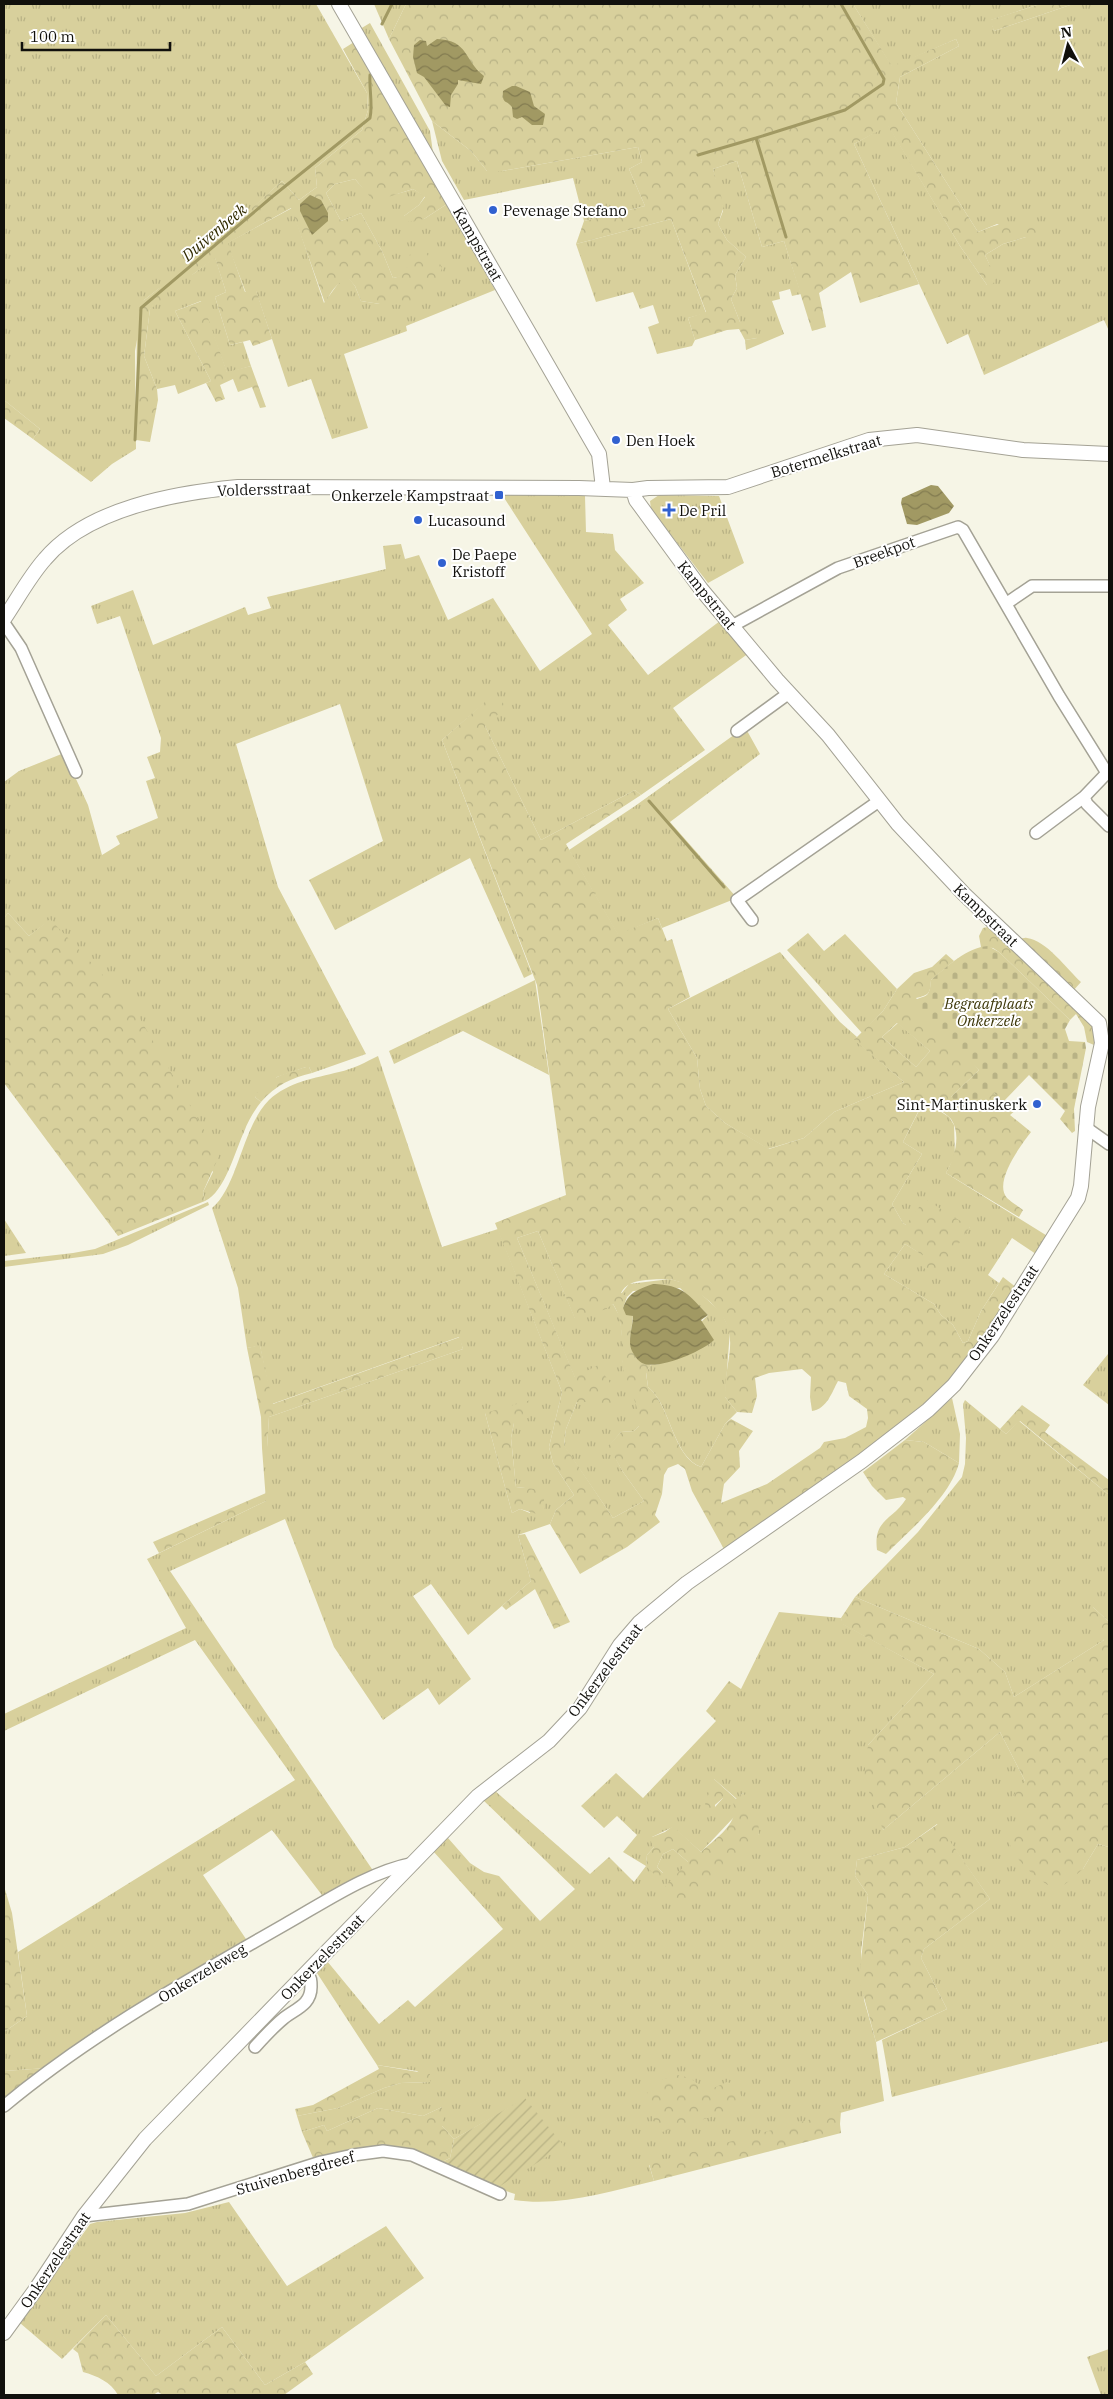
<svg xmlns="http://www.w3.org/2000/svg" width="1113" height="2399" viewBox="0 0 1113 2399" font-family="'IBM Plex Serif',serif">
<defs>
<pattern id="grass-tufts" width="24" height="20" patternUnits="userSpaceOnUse" patternTransform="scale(1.25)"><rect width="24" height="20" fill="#d8d09c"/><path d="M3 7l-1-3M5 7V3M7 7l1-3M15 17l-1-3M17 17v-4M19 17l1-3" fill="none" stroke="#b8b285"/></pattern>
<pattern id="forest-crowns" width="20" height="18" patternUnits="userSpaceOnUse" patternTransform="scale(1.25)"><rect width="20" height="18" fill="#d8d09c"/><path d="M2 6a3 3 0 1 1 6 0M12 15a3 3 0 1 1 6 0" fill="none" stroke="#b8b285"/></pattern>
<pattern id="cemetery-stones" width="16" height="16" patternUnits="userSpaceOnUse" patternTransform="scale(1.25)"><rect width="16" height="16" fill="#d8d09c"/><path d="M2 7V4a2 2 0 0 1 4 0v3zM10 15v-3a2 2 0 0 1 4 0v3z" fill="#b8b285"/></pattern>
<pattern id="garden-furrows" width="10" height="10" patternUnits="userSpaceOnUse" patternTransform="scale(1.25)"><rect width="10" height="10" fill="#d8d09c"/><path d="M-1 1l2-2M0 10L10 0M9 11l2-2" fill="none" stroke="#b8b285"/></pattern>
<pattern id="water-waves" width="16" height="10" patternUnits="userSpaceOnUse" patternTransform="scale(1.25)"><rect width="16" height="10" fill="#a19963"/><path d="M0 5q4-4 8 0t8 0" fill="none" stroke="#827b50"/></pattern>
</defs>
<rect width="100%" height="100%" fill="#f6f5e6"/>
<!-- grass -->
<path fill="url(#grass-tufts)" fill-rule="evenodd" d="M4 4H316L367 93 368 110 362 130 315 168 317 187 299 200 282 181 238 221 192 275 215 257 226 292 215 297 230 345 243 342 251 366 227 373 201 301 175 311 211 381 178 394 175 385 157 389 144 356 150 309 161 287 144 300 135 351 136 449 112 464 91 482 33 439 40 429 4 400Z
M374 4H406L389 39Z
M853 4H1040L991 20 994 31 1073 4H1109V331L1104 320 984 375 968 334 947 344 854 144 888 125 960 246 987 285 990 266 985 255 1003 244 1026 237 997 224 978 232 896 103 900 77 959 46 956 39 892 67Z
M370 23 430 131 434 160 360 29Z
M432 121 471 151 487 171H502L638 147 642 162 629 169 645 206 584 221 573 178 464 200 442 161Z
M737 161 762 247 784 241 801 294 792 296 790 289 779 292 780 299 772 301 784 334 746 350 745 340 757 338 740 322 731 299 737 288 735 275 746 257 727 240 718 224 723 211 713 169Z
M355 179C372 201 390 197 413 189L425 196 419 205 404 216 424 219 447 204 495 290 406 326 407 331 344 354 368 428 332 439 311 379 288 387 256 291 246 293 227 243 292 208 324 303 340 281 348 277 355 286 361 301 380 304 407 271 403 276 393 278 382 251 361 213 341 221 326 193 335 184Z
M671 219 706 313 688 318 695 340 692 346 657 354 648 327 659 323 653 305 640 309 633 292 596 302 576 244Z
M501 493 585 496 586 532 613 534 615 550 644 583 620 599 627 610 608 625 648 675 720 621 749 653 673 708 705 750 641 795 635 790 541 840 485 726 495 694 442 740 532 974 524 978 470 858 335 930 309 880 383 841 340 704 236 744 278 887 366 1054 312 1073 309 1067H306L277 1077 255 1097 261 1102C254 1111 248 1121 244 1132 235 1151 225 1192 205 1201L203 1192 213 1172 50 920 29 936 8 913 4 918V782L19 771 64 753 88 805 102 855 120 844 116 836 158 818 146 781 155 778 147 757 160 752 161 738 120 616 97 624 91 606 133 590 153 645 245 607 248 615 271 608 267 597 386 569 383 546 401 544 405 559 419 555 448 620 493 598 540 671 592 634Z
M659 495 719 496 744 563 708 583 651 509 650 501Z
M745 727 760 754 670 822 737 898 662 928 658 918 618 935 569 850 635 806Z
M808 933 824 951 845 934 897 989 883 1011 862 1033 787 950Z
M780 952 840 1022 857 1037 855 1040 904 1082 834 1112 804 1138 768 1149 725 1123 706 1106 700 1089 697 1058 668 1009Z
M535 980 549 1075 463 1031 394 1064 389 1051Z
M898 1023 930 1051 916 1067 882 1037Z
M378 1056 442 1247 498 1229 562 1392 549 1447 553 1463 574 1495 556 1510 550 1524 518 1535 531 1581 468 1635 431 1584 413 1596 471 1679 439 1705 428 1688 383 1720 334 1647 285 1519 170 1571 374 1872 325 1899 272 1830 203 1875 248 1942 47 2068 4 2071V2032L27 2016 18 1952 295 1780 195 1640 4 1731V1714L186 1628 147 1559 266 1501 262 1448 267 1447 269 1417 463 1349 459 1337 272 1404 260 1346 247 1348 238 1288 212 1208C238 1187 242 1127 269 1100 288 1082 315 1078 339 1072 353 1069 366 1062 378 1056ZM485 1413 514 1423 511 1438 516 1487 525 1488 530 1513 520 1509 512 1513Z
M924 1101 949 1117 954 1125 955 1156 946 1173 1049 1237 1036 1254 1012 1238 988 1275 999 1283 981 1311 968 1341 963 1343 953 1325 941 1315 934 1304 884 1274 905 1244 925 1256 970 1227 906 1225 903 1223 892 1204 922 1154 903 1142Z
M208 1202 209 1205 128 1245 103 1254 4 1267V1261L73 1253 95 1249Z
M4 1219 26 1253 4 1256Z
M538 1231 575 1318 613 1304 620 1317 623 1346 622 1360 640 1412 639 1426 634 1431 621 1432 609 1446 623 1472 644 1501 613 1518 564 1446 566 1429 577 1402H589L575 1378 517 1238Z
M670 1279 691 1285 721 1312 730 1330 725 1397 737 1412 725 1424 701 1467C672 1456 671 1405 648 1387L646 1372 651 1365 660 1364 708 1315 680 1288 633 1291 627 1297 621 1294 629 1284Z
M1108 1354 1109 1355V1405L1083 1385Z
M952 1398 960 1434 959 1463 924 1442 905 1440Z
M965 1400 1006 1434 1019 1421 1109 1495V1622L1093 1607 1104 1640 1014 1697 1005 1672 979 1649 855 1597 918 1532 962 1477 965 1464 966 1438 963 1404Z
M779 1612 841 1618 843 1624 934 1674 868 1745 883 1830 1000 1732 1025 1781 1083 1869 1098 1844 1109 1847V2041L892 2097 882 2040 947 2009 921 1958 924 1949 990 1899 937 1824 905 1847 857 1860 855 1876 868 1895 861 1952 864 2000 876 2042 884 2101 649 2165 654 2181C608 2192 560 2207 514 2200L515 2194 497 2188 525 2099 454 2139 442 2126V2107L423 2116 378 2108 327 2131 324 2125 302 2132 297 2116 338 2108 384 2088 401 2083 430 2082 417 2071 377 2065 317 1973 327 1961 379 2024 408 2000 415 2007 503 1929 433 1851 448 1838 470 1863 484 1872 499 1876 540 1921 575 1889 482 1799 494 1790 590 1874 609 1857 634 1882 646 1866 623 1852 637 1835 617 1816 604 1828 581 1806 616 1773 643 1798 716 1721 706 1711 729 1681 741 1689ZM714 1779 737 1799 743 1793 759 1834 688 1862 673 1849 663 1854 657 1867 663 1873 646 1866 647 1855 654 1847 652 1837 673 1827 701 1852 735 1816V1804L730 1797 723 1798 715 1807Z
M229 2202 287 2286 386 2226 424 2278 305 2362 265 2385 222 2327 156 2376 106 2315 62 2359 20 2323 90 2224 97 2222 185 2213Z
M1109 2349V2395H1101L1087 2357Z"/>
<!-- forest -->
<path fill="url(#forest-crowns)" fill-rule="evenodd" d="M406 4H853L892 66 956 39 959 46 900 77 896 103 978 232C999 223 1013 219 1036 225L1039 233 1003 244 985 255 996 278 993 284 987 285 960 246 888 126 854 144 919 284 860 303 851 272 819 293 826 327 812 331 784 241 762 247 737 161 713 169 724 206 718 224 727 240 746 257 735 275 737 288 731 299 740 322 754 324 757 338 745 340 739 329 727 330 695 340 688 318 706 312 671 219 576 244 584 221 645 206 629 169 642 162 638 147 502 171H487L471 151 432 121 389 39Z
M1040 4H1073L994 31 990 20Z
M359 39 447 204 424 219 407 222 404 216 419 205 425 197 413 189 388 197 372 199 355 179 335 184 326 193 341 221 361 213 382 251 393 278C408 275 407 269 409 255L424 251 437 258 442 268C438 282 420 299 406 303 392 307 374 303 361 301L355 286 348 278C336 283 331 292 325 303L291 208 228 243 245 292 256 290 272 339 253 346 250 340 230 345 215 297 226 292 215 258 192 275 186 267 282 181 299 200 317 187 315 168 362 130 368 110 367 93 343 49Z
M162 286 168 297 150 309 144 356 157 389 158 400 150 442 136 440 137 309 144 300Z
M202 301 227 372 251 366 266 407 260 408 252 387 238 392 233 379 220 385 225 399 216 402 206 383 211 381 175 311Z
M4 400 40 429 33 439 4 418Z
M495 693 506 707 485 726 541 840 635 790 641 795 566 844 618 934 658 918 667 941 672 939 690 997 668 1009 697 1058 700 1089 706 1106 725 1123 769 1149 804 1138 834 1112 904 1082 854 1040 883 1011 897 989 914 973 932 967 946 954 954 961 931 980C930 993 930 995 916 998L979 1070 951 1097 994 1093 1017 1109 1010 1115 1031 1132C1021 1145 993 1182 1007 1198 1011 1202 1018 1206 1023 1210L1019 1217 946 1173C954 1159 962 1135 951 1119 945 1112 932 1106 923 1102L903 1142 922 1154 892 1204 903 1223 906 1225 925 1199 970 1227 936 1278 918 1263 924 1256 905 1244 884 1274 934 1304 941 1315 953 1325 963 1343 968 1341 981 1311 1003 1277 1017 1288 988 1338 939 1400 725 1551 692 1491 685 1469 678 1464 668 1468 664 1475 662 1494 655 1515 660 1522 627 1547 580 1574 550 1524 556 1510 574 1495 553 1463 549 1447 562 1392 495 1223 566 1195 537 985 442 740ZM897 1023 930 1051 916 1067 882 1037ZM538 1231 575 1319 606 1309 613 1304C624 1321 621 1340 622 1360 623 1384 640 1399 639 1426L634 1431 621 1432 608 1446 623 1472 644 1501 613 1518 564 1445 566 1429 577 1402H589L603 1411 612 1409 618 1401 610 1383 598 1365 575 1377 517 1238ZM670 1279C688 1284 694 1289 709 1301 745 1334 724 1356 725 1397L737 1412 752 1413 757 1396 755 1378 769 1373 802 1369 811 1377 810 1397 812 1411C827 1409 832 1392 838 1381L846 1383 849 1396 867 1409 868 1418 866 1427 845 1438 824 1442 820 1448 767 1484 721 1503 724 1484 740 1467 739 1451 753 1431 731 1419 725 1424 701 1467C672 1457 671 1405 648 1387L646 1373 651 1365 643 1363 630 1341 633 1316 623 1308 627 1297 621 1293C629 1277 654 1280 670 1279Z
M8 913 29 936 50 919 134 1008 219 1156 203 1192 205 1201 118 1236 4 1083V918Z
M992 926 1013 945C1017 942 1021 937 1027 938 1046 940 1067 969 1081 982L1073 991 1101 1019 1094 1045 1087 1042 1084 1027 1076 1014 1070 1020 999 952 993 948 981 947 979 936 983 928Z
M306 1067H309L312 1073C291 1078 276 1085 261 1102L255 1097C263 1078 288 1073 306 1067Z
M460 1337 463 1349 269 1417 267 1448H262L261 1417 247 1348 260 1345 273 1404Z
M531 1400 532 1414 528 1418 514 1423 511 1438 516 1487 535 1489 544 1499V1510L537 1514 520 1509 512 1513 485 1413Z
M1022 1405 1050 1425 1045 1432 1109 1480V1495L1020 1421 1006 1434 1000 1429Z
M905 1440 924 1442 959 1463C950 1497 910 1530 886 1554L877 1550C873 1519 893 1520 906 1499L903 1497 886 1500 872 1486 863 1472Z
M266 1493V1501L159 1553 153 1542Z
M525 1534 570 1622 554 1629 535 1589 506 1610 502 1606 531 1581 518 1535Z
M855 1597 979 1649 1005 1672 1014 1697 1104 1640 1082 1616 1093 1607 1109 1622V1847L1098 1844 1083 1869 1057 1891C1034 1876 1016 1864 1007 1837L1032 1824 1010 1800 1025 1781 1000 1732 883 1830 864 1778 868 1745 934 1674 842 1624 841 1618Z
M714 1779 736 1799 743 1793C754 1806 759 1817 759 1834L682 1909 662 1890 688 1862 673 1849 663 1854 657 1867 665 1876 659 1879 646 1866 647 1855 654 1847 651 1842 652 1837 665 1832 673 1826 701 1852C716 1838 746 1819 730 1798H723L709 1810 705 1804Z
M938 1824 990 1899 924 1949 921 1958 947 2009 876 2042 859 1979 868 1895 855 1876 857 1860 905 1847Z
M4 1886 12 1913 27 2016 4 2032Z
M377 2065 430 2074V2082L401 2083 384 2088 338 2108 297 2116 295 2109 313 2105 379 2069Z
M47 2068 4 2102V2071Z
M678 2075 690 2078 707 2091 727 2082 737 2085 742 2098 727 2112 662 2132C645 2102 633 2086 678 2075Z
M442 2107V2126L454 2139 450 2158 442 2162 404 2149 314 2160 302 2132 324 2125 327 2131 378 2108 423 2116Z
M841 2111 840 2124 841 2133 654 2181 649 2164Z
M106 2315 156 2376 222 2327 265 2385 305 2362 313 2374 284 2395H163L158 2392 153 2395H118C111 2382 97 2376 83 2372L78 2353 73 2349Z"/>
<!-- cemetery -->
<path fill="url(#cemetery-stones)" d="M988 946 999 952 1070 1020 1065 1029 1069 1041 1085 1042 1086 1048 1074 1109 1075 1131 1072 1133 1060 1119 1065 1111 1029 1075 1004 1101 994 1093 972 1114 951 1097 979 1070 909 1005C924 991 929 1004 931 980 947 967 967 947 988 946Z"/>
<!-- garden -->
<path fill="url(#garden-furrows)" d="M525 2098 564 2146 497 2188 442 2162 450 2158 454 2139Z"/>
<!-- water -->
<path fill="url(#water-waves)" d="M437 39C469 40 464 61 484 76L481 84 458 80V84L451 95 450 107 446 106 424 77 417 73 413 57 414 45 420 40 426 41 427 46Z
M512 86H516L530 92 534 106 545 114 543 125H532L522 117 517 119 513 117 512 107C506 99 502 105 503 91Z
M310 195 321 200 328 213V221L312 235 300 211V204Z
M931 485 938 486 954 506 949 513 917 525 907 524 901 503 902 498Z
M653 1284C683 1285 688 1294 708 1315L701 1320 714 1340C703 1351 657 1371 642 1363 638 1361 634 1355 632 1351 627 1342 633 1326 633 1316L626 1315 623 1308C629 1292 637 1290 653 1284Z"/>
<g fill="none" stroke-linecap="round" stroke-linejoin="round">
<!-- stream -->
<path stroke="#a19963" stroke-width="3" d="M382 24 392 4
M698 155 756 138
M786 237 756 138 845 110 883 84 884 79 841 4
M135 440 141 308 273 196 370 118C373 104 369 90 370 75
M649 801 724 887"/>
<defs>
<path id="minor" d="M1007 603 1032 586H1109
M4 623 21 648 76 772
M732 626 838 568 958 527 963 530 1059 696 1107 773 1084 797 1087 804 1109 826
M737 731 789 693
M1036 833 1084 797
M752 920 737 900 879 801
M1085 1127 1109 1144
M255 2047C264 2037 273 2027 284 2018 295 2009 311 2005 311 1987 311 1981 311 1977 307 1973
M4 2106C89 2035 188 1980 284 1925 325 1902 368 1872 414 1863
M84 2216 188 2204 321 2162 353 2155 383 2151 412 2155 500 2194"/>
<path id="tertiary" d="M339 4 599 454 603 488
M633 490 636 500 701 589 777 680 828 735 898 824 964 894 1099 1023
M4 619C17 600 29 577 45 559 88 508 175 493 238 487L579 488 633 490 648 488 728 487 869 440 917 435 1023 450 1109 454
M4 2333 36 2289 84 2216 145 2139 478 1796 549 1741 580 1708 620 1645 639 1623 687 1583 862 1461 928 1410 954 1385 992 1336 1078 1198 1081 1186 1088 1107 1102 1043 1099 1023"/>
</defs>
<!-- minor casing -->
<use href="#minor" stroke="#a4a295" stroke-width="14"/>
<!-- tertiary casing -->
<use href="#tertiary" stroke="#a4a295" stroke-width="16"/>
<!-- minor -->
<use href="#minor" stroke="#fff" stroke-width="11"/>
<!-- tertiary -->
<use href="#tertiary" stroke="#fff" stroke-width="14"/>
</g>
<!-- markers -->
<g fill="#3161d0" stroke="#fff" stroke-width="2">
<circle cx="493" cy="210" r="5"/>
<circle cx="616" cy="440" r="5"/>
<rect x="494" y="490" width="10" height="10" rx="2.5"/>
<path d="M666.5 502.5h5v5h5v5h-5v5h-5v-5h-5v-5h5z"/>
<circle cx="418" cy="520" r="5"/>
<circle cx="442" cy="563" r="5"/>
<circle cx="1037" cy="1104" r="5"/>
</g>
<g text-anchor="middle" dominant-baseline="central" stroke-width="4" stroke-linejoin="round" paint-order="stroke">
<!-- poi labels -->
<g font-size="15" fill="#11100c" stroke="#fff" text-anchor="start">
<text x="503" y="210">Pevenage Stefano</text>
<text x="626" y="440">Den Hoek</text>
<text x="489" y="495" text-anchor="end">Onkerzele Kampstraat</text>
<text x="679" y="510">De Pril</text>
<text x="428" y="520">Lucasound</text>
<text x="452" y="554">De Paepe<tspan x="452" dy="17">Kristoff</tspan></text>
<text x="1027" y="1104" text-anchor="end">Sint-Martinuskerk</text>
</g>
<!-- street labels -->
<g font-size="15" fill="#11100c" stroke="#fff">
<text transform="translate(478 244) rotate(60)">Kampstraat</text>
<text transform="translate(826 456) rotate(-17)">Botermelkstraat</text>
<text transform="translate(264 489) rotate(-2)">Voldersstraat</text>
<text transform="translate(884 552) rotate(-20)">Breekpot</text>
<text transform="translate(707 595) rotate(51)">Kampstraat</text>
<text transform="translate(986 915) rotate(44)">Kampstraat</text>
<text transform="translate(1003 1313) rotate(-56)">Onkerzelestraat</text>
<text transform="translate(605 1670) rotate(-53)">Onkerzelestraat</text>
<text transform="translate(322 1957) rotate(-46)">Onkerzelestraat</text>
<text transform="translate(202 1973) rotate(-31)">Onkerzeleweg</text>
<text transform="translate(295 2173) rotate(-16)">Stuivenbergdreef</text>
<text transform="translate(55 2260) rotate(-56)">Onkerzelestraat</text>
</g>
<!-- park labels -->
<g font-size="15" font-style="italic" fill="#3d3709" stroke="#fff">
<text x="989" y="1003">Begraafplaats<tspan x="989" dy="17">Onkerzele</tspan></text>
</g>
<!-- water labels -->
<g font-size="16" font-style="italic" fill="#312b00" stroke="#fff">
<text transform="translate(214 232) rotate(-40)">Duivenbeek</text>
</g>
</g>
<!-- border -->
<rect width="1113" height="2399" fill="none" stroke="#11100c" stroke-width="10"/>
<!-- north arrow -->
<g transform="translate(1068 45) rotate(353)" stroke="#ffffff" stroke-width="4" paint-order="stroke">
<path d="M0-4L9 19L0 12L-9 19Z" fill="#11100c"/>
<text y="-8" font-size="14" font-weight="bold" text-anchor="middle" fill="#11100c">N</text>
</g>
<!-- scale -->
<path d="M22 42v8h148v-8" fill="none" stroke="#11100c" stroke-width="2.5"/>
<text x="30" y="42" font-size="15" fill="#11100c" stroke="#ffffff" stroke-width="4" paint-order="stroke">100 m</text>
</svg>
